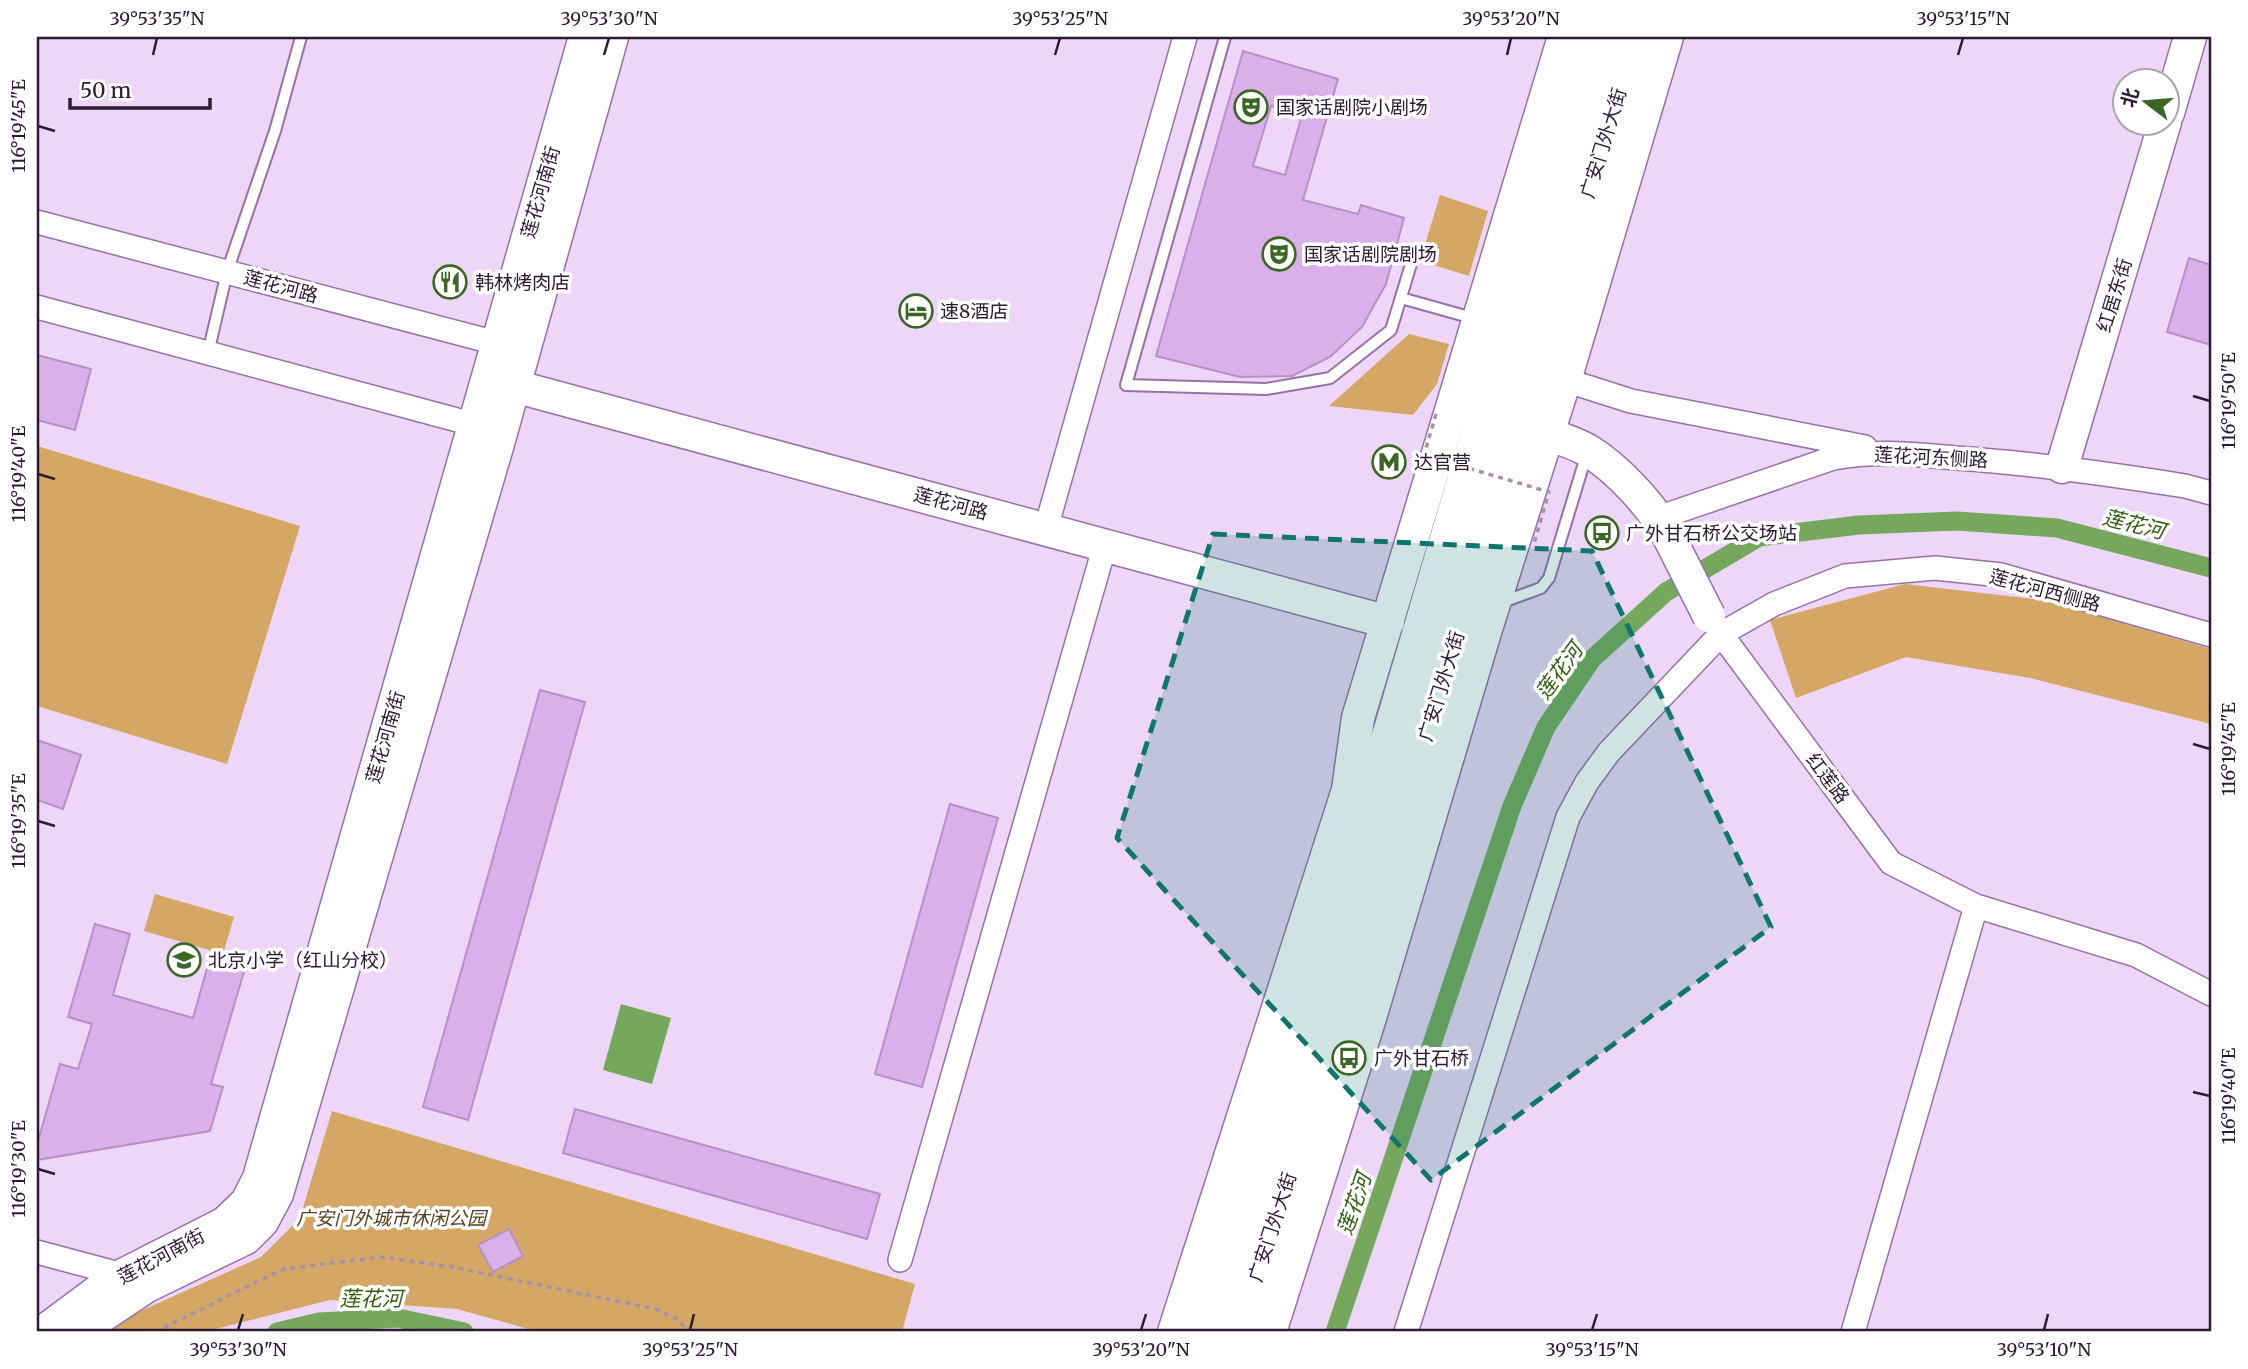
<svg xmlns="http://www.w3.org/2000/svg" width="2248" height="1369" viewBox="0 0 2248 1369" font-family="Merriweather,'Noto Sans SC',serif">
<rect width="100%" height="100%" fill="#eed6f9"/>
<!-- green -->
<path fill="#d4a764" d="M1440 195 1488 211 1469 276 1420 261Z
M1409 334 1449 344 1437 384 1413 415 1329 406Z
M37 446 300 526 227 764 37 706Z
M1905 584 2043 600 2211 649V724L2030 678 1906 657 1796 698 1770 620Z
M155 894 234 917 223 954 144 931Z
M332 1111 915 1284 902 1332H539L457 1309 330 1300 203 1332H108L125 1318 261 1257 300 1218Z"/>
<!-- water -->
<path fill="#75a85c" d="M621 1004 671 1018 652 1084 603 1070Z"/>
<g fill="none" stroke-linecap="round" stroke-linejoin="round">
<!-- canal -->
<path stroke="#75a85c" stroke-width="19" d="M277 1332 319 1322 398 1318 464 1332
M1335 1332 1512 806 1546 727 1592 659 1666 592 1759 537 1859 525 1957 521 2057 528 2211 568"/>
</g>
<!-- building -->
<path fill="#d9b0e9" stroke="#b790c8" stroke-width="2" fill-rule="evenodd" d="M1243 51 1338 79 1303 200 1358 214 1361 205 1404 218 1386 284 1362 327 1330 357 1292 376 1240 377 1156 356ZM1271 106 1302 115 1285 175 1253 166Z
M2189 258 2211 265V345L2167 332Z
M37 355 91 369 75 430 37 420Z
M540 690 585 702 468 1120 423 1107Z
M37 740 81 755 63 809 37 800Z
M950 804 998 818 922 1087 875 1074Z
M95 924 130 934 113 995 193 1018 210 958 245 968 211 1084 223 1087 210 1131 37 1160V1145L60 1064 78 1069 92 1024 68 1017Z
M575 1109 880 1194 867 1239 563 1153Z
M509 1229 523 1256 493 1272 478 1245Z"/>
<g fill="none" stroke-linecap="round" stroke-linejoin="round">
<defs>
<path id="lane" d="M1225 37 1126 385 1266 389 1330 378 1391 330 1412 261
M1401 298 1476 319
M208 353 227 272 275 131 301 37
M1500 603 1541 588 1549 578 1587 453"/>
<path id="street" d="M37 222 511 347
M37 307 487 428
M1565 380 1631 401 1865 447
M1658 518 1833 458C1875 450 1913 454 1956 458 2033 463 2109 474 2185 486L2211 493
M1046 528 1185 37
M1721 634 1891 863 1976 906 2136 955 2211 994
M37 1252 123 1275
M900 1260 1105 545
M1406 1332 1568 817 1587 782 1609 752 1721 634 1774 604 1845 576 1935 568 2001 575 2211 635
M1853 1332 1976 906"/>
<path id="secondary" d="M2168 113 2190 37
M514 386 1388 622
M1548 434C1562 439 1577 444 1589 451 1619 470 1651 505 1668 535
M2062 467 2165 122
M43 1332 113 1280 225 1223 247 1202 259 1178 585 37
M78 1332 147 1286 246 1238 262 1222 277 1194 497 447 612 37
M1174 1332 1348 790 1358 718 1564 37
M1270 1332 1369 1021 1485 632 1565 380 1667 37"/>
<path id="highway" d="M1200 1332 1393 730 1597 37
M1238 1332 1367 932 1635 37"/>
</defs>
<!-- lane casing -->
<use href="#lane" stroke="#9771a7" stroke-width="14"/>
<!-- street casing -->
<use href="#street" stroke="#9771a7" stroke-width="26"/>
<!-- secondary casing -->
<use href="#secondary" stroke="#9771a7" stroke-width="35"/>
<!-- highway casing -->
<use href="#highway" stroke="#9771a7" stroke-width="42"/>
<!-- path -->
<path stroke="#a691af" stroke-width="3.5" stroke-dasharray="5 5" stroke-linecap="butt" d="M155 1332 283 1269 382 1257 452 1267 656 1309 677 1319 689 1332"/>
<!-- lane -->
<use href="#lane" stroke="#fff" stroke-width="10"/>
<!-- street -->
<use href="#street" stroke="#fff" stroke-width="23"/>
<!-- secondary -->
<use href="#secondary" stroke="#fff" stroke-width="32"/>
<!-- highway -->
<use href="#highway" stroke="#fff" stroke-width="38"/>
<defs>
<path id="secondary-bridge" d="M1668 535 1709 616"/>
</defs>
<!-- secondary-bridge casing -->
<use href="#secondary-bridge" stroke="#9771a7" stroke-width="35" stroke-linecap="butt"/>
<!-- path-bridge -->
<path stroke="#a691af" stroke-width="3.5" stroke-dasharray="5 5" stroke-linecap="butt" d="M1436 414 1424 455 1549 492 1533 547"/>
<!-- secondary-bridge -->
<use href="#secondary-bridge" stroke="#fff" stroke-width="32"/>
</g>
<!-- marked area -->
<path fill="#0f766e" fill-opacity="0.2" stroke="#0f766e" stroke-width="5" stroke-dasharray="14 9" stroke-linejoin="round" d="M1213 534 1592 551 1771 927 1431 1180 1117 838Z"/>
<!-- ticks -->
<path fill="none" stroke="#2a1b30" stroke-width="2.5" d="M153 55 157 38M604 55 609 38M1055 55 1060 38M1507 55 1511 38M1958 55 1963 38M38 126 55 131M2193 396 2210 401M38 474 55 479M2193 744 2210 749M38 821 55 826M2193 1092 2210 1096M38 1169 55 1174M238 1330 243 1314M690 1330 694 1314M1141 1330 1146 1314M1592 1330 1597 1314M2044 1330 2048 1314"/>
<!-- icons -->
<defs>
<symbol id="theatre-ring" viewBox="-11 -11 22 22"><circle r="9.5" fill="#fff" stroke="#3b6623" stroke-width="1.5"/><path d="M-5-5.5Q0-4 5-5.5V0Q5 5 0 6Q-5 5-5 0ZM-3.3-2.5H-1v1.5H-3.3ZM1-2.5H3.3v1.5H1ZM-2.8 1Q0 5.5 2.8 1Z" fill="#3b6623"/></symbol>
<symbol id="restaurant-ring" viewBox="-11 -11 22 22"><circle r="9.5" fill="#fff" stroke="#3b6623" stroke-width="1.5"/><path d="M-5-6h1v4h1v-4h1v4h1v-4h1v5L-1.5 .5V6h-2V.5L-5-1ZM5-6V6H3V1.5H1.5Q1.5-4 5-6Z" fill="#3b6623"/></symbol>
<symbol id="hotel-ring" viewBox="-11 -11 22 22"><circle r="9.5" fill="#fff" stroke="#3b6623" stroke-width="1.5"/><path d="M-6-4.5h1.5V1H6V5H4.5V3h-9V5H-6ZM-4 0a1.8 1.8 0 1 1 3.6 0ZM.5 0V-2.5h3Q6-2.5 6 0Z" fill="#3b6623"/></symbol>
<symbol id="metro-ring" viewBox="-11 -11 22 22"><circle r="9.5" fill="#fff" stroke="#3b6623" stroke-width="1.5"/><path d="M-5.5 5V-5H-3L0 0L3-5H5.5V5H3V-.5L0 4L-3-.5V5Z" fill="#3b6623"/></symbol>
<symbol id="bus-ring" viewBox="-11 -11 22 22"><circle r="9.5" fill="#fff" stroke="#3b6623" stroke-width="1.5"/><path d="M-5-6H5V4H4V6H2V4H-2V6H-4V4H-5ZM-3.5-4V0h7V-4ZM-3.5 1.2v1.5H-2V1.2ZM2 1.2v1.5H3.5V1.2Z" fill="#3b6623"/></symbol>
<symbol id="school-ring" viewBox="-11 -11 22 22"><circle r="9.5" fill="#fff" stroke="#3b6623" stroke-width="1.5"/><path d="M0-5L7-2L0 1L-7-2ZM-4 1L0 2.5L4 1V4Q0 6-4 4Z" fill="#3b6623"/></symbol>
</defs>
<g fill-rule="evenodd">
<use href="#theatre-ring" x="1232" y="88" width="38" height="38"/>
<use href="#theatre-ring" x="1260" y="235" width="38" height="38"/>
<use href="#restaurant-ring" x="431" y="263" width="38" height="38"/>
<use href="#hotel-ring" x="897" y="292" width="38" height="38"/>
<use href="#metro-ring" x="1370" y="443" width="38" height="38"/>
<use href="#bus-ring" x="1583" y="514" width="38" height="38"/>
<use href="#school-ring" x="165" y="941" width="38" height="38"/>
<use href="#bus-ring" x="1330" y="1039" width="38" height="38"/>
</g>
<g text-anchor="middle" dominant-baseline="central" stroke-width="7" stroke-linejoin="round" paint-order="stroke">
<!-- poi labels -->
<g font-size="19" fill="#2a1b30" stroke="#fff" text-anchor="start">
<text x="1276" y="107">国家话剧院小剧场</text>
<text x="1304" y="254">国家话剧院剧场</text>
<text x="475" y="282">韩林烤肉店</text>
<text x="940" y="311">速8酒店</text>
<text x="1414" y="462">达官营</text>
<text x="1626" y="533">广外甘石桥公交场站</text>
<text x="208" y="960">北京小学（红山分校）</text>
<text x="1374" y="1058">广外甘石桥</text>
</g>
<!-- street labels -->
<g font-size="19" fill="#2a1b30" stroke="#fff">
<text transform="translate(1603 143) rotate(-73)">广安门外大街</text>
<text transform="translate(540 192) rotate(-74)">莲花河南街</text>
<text transform="translate(281 286) rotate(15)">莲花河路</text>
<text transform="translate(2114 295) rotate(-73)">红居东街</text>
<text transform="translate(1931 457) rotate(3)">莲花河东侧路</text>
<text transform="translate(951 503) rotate(15)">莲花河路</text>
<text transform="translate(2045 590) rotate(15)">莲花河西侧路</text>
<text transform="translate(1441 686) rotate(-73)">广安门外大街</text>
<text transform="translate(385 737) rotate(-74)">莲花河南街</text>
<text transform="translate(1828 778) rotate(53)">红莲路</text>
<text transform="translate(1272 1227) rotate(-72)">广安门外大街</text>
<text transform="translate(161 1256) rotate(-28)">莲花河南街</text>
</g>
<!-- park labels -->
<g font-size="19" font-style="italic" fill="#563f1c" stroke="#fff">
<text x="391" y="1218">广安门外城市休闲公园</text>
</g>
<!-- water labels -->
<g font-size="21" font-style="italic" fill="#2f5e0d" stroke="#fff">
<text transform="translate(2134 524) rotate(14)">莲花河</text>
<text transform="translate(1559 671) rotate(-54)">莲花河</text>
<text transform="translate(1354 1204) rotate(-71)">莲花河</text>
<text x="371" y="1298">莲花河</text>
</g>
</g>
<!-- border -->
<rect width="2248" height="1369" fill="none" stroke="#ffffff" stroke-width="77"/>
<!-- north arrow -->
<g transform="translate(2146 102) rotate(286)"><circle r="33" fill="#ffffff" stroke="#aaa4ac" stroke-width="2"/>
<path d="M0-5L12 26L0 18L-12 26Z" fill="#3b6623"/>
<text y="-10" font-size="19" font-weight="bold" text-anchor="middle" fill="#2a1b30">北</text>
</g>
<!-- scale -->
<path d="M70 98v10h140v-10" fill="none" stroke="#2a1b30" stroke-width="3.5"/>
<text x="80" y="98" font-size="21" fill="#2a1b30" stroke="#ffffff" stroke-width="5" paint-order="stroke">50 m</text>
<rect x="38" y="38" width="2172" height="1292" fill="none" stroke="#2a1b30" stroke-width="2.5"/>
<g font-size="18" text-anchor="middle" fill="#2a1b30">
<text x="157" y="25">39°53'35"N</text>
<text x="609" y="25">39°53'30"N</text>
<text x="1060" y="25">39°53'25"N</text>
<text x="1511" y="25">39°53'20"N</text>
<text x="1963" y="25">39°53'15"N</text>
<text transform="translate(19 126) rotate(-90)" y="6">116°19'45"E</text>
<text transform="translate(2229 401) rotate(-90)" y="6">116°19'50"E</text>
<text transform="translate(19 474) rotate(-90)" y="6">116°19'40"E</text>
<text transform="translate(2229 749) rotate(-90)" y="6">116°19'45"E</text>
<text transform="translate(19 821) rotate(-90)" y="6">116°19'35"E</text>
<text transform="translate(2229 1096) rotate(-90)" y="6">116°19'40"E</text>
<text transform="translate(19 1169) rotate(-90)" y="6">116°19'30"E</text>
<text x="238" y="1356">39°53'30"N</text>
<text x="690" y="1356">39°53'25"N</text>
<text x="1141" y="1356">39°53'20"N</text>
<text x="1592" y="1356">39°53'15"N</text>
<text x="2044" y="1356">39°53'10"N</text>
</g>
</svg>
